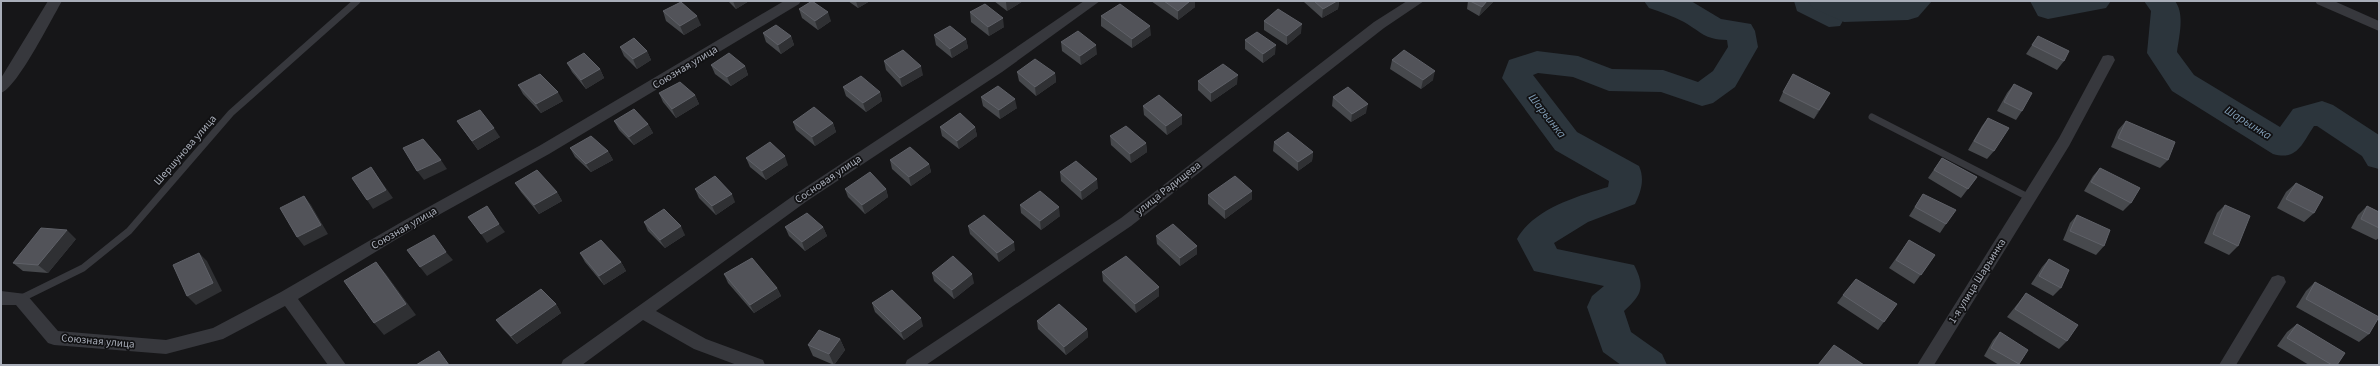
<svg xmlns="http://www.w3.org/2000/svg" width="2380" height="366" viewBox="0 0 2380 366" font-family="'Source Sans 3',sans-serif">
<rect width="100%" height="100%" fill="#161618"/>
<!-- water -->
<path fill="#2c353c" d="M1794 1H1822L1845 17 1840 26 1829 27 1797 11Z"/>
<g fill="none" stroke-linecap="round" stroke-linejoin="round">
<!-- river -->
<path fill="#2c353c" fill-rule="evenodd" d="M1644 1H1691L1721 19 1751 24 1755 31 1758 47 1735 87 1713 103 1702 106 1661 92 1609 91 1573 77 1538 73 1533 75 1577 132 1639 166C1645 179 1641 192 1635 204L1588 222 1554 243 1557 249 1634 265C1646 288 1641 295 1624 311L1631 332 1662 354 1667 365H1621L1603 352 1587 307 1592 296 1604 286 1534 271 1517 239C1533 209 1578 196 1608 187L1609 181 1555 150 1502 78 1509 60 1537 51 1578 56 1612 69 1663 70 1698 82 1713 71 1728 47 1727 40C1703 39 1703 33 1684 22 1672 16 1661 12 1649 8Z
M1808 1H1932L1918 17 1908 20 1844 22 1813 8Z
M2030 1H2111L2106 8 2048 19 2038 16Z
M2144 1H2175C2185 14 2179 36 2177 52L2194 75 2280 127 2293 109 2322 101 2333 105 2379 135V169L2368 166 2362 156 2317 126H2314C2302 144 2297 161 2273 154L2172 91 2147 53 2151 11Z"/>
<!-- lane -->
<path stroke="#37383d" stroke-width="7" d="M1872 117 2028 197
M20 299 83 268 129 231 231 113 357 1"/>
<!-- street -->
<path fill="#37383d" fill-rule="evenodd" d="M48 1H62C52 18 17 88 1 93V78Z
M784 1H801L799 4 549 154 415 228 298 299 346 365H328L285 306 223 339 166 354 54 345 48 343 16 305H1V291L26 294 58 331 166 340 213 328 281 292 405 220 539 146Z
M1084 1H1100L1002 72 807 201 656 311 706 339 763 360 765 365H737L694 349 643 320 582 365H561L563 360 797 193 992 64Z
M1407 1H1424L1384 28 1131 226 926 365H905L907 360 1121 218 1374 22Z
M2315 1H2334L2379 21V31L2317 4Z
M2108 55 2113 56 2115 60 2069 146 1934 365H1917L2059 138 2103 56Z
M2278 275 2284 277 2286 282 2236 365H2219L2272 277Z"/>
</g>
<!-- wall -->
<path fill="#47494d" d="M728 1H749L736 9Z
M848 1H870L858 8Z
M994 1H1023L1007 11Z
M1151 1H1195V7L1178 20Z
M1304 1H1339L1338 9 1322 18 1304 2Z
M1468 1H1494L1479 16 1467 9Z
M2374 1H2379V3Z
M799 9 831 21 818 30 802 18Z
M663 11 701 25 684 35 666 21Z
M970 12 1004 27 989 36 971 22Z
M1101 16 1151 35 1132 48 1101 26Z
M1264 21 1301 33 1287 45 1264 30Z
M763 33 791 36 794 45 781 54 766 42Z
M934 35 966 39 968 48 952 58 936 45Z
M2038 36 2064 61 2057 70 2026 54Z
M1245 40 1275 54 1263 63 1245 49Z
M1061 42 1097 54 1081 65 1062 51Z
M620 47 647 51 651 60 637 69 624 56Z
M1392 60 1433 80 1421 89 1390 69Z
M884 61 923 75 902 87 886 70Z
M567 63 600 69 604 78 586 89 572 72Z
M711 65 745 66 748 75 731 86 715 74Z
M1017 72 1055 73 1056 82 1036 96 1019 81Z
M1198 81 1237 84 1211 102 1198 90Z
M2014 84 2022 111 2016 120 1997 111 2007 93Z
M518 85 563 101 541 113 523 94Z
M843 87 880 92 882 101 866 112 846 96Z
M1783 92 1825 102 1814 119 1779 101Z
M659 93 695 95 699 104 676 118 663 102Z
M981 97 1017 108 1000 119 983 106Z
M1333 97 1366 113 1351 122 1332 106Z
M1143 106 1182 115V124L1167 135 1144 115Z
M1988 118 1994 151 1987 159 1968 150 1982 126Z
M457 121 500 137 478 150Z
M614 121 648 124 653 133 634 145 619 130Z
M2126 121 2168 160 2160 168 2111 147 2118 130Z
M793 122 833 123 836 132 815 146 796 130Z
M940 127H975L977 136 959 149 942 136Z
M1110 136 1146 143 1147 152 1131 163 1111 145Z
M1274 142 1313 152 1312 161 1298 171 1273 151Z
M570 148 608 151 613 160 591 172 575 157Z
M746 158 788 165 766 180 750 167Z
M1942 158 1977 177 1961 198 1928 178Z
M890 160 929 164 931 172 911 186 892 169Z
M2100 168 2131 203 2123 211 2084 191 2093 176Z
M1060 172 1098 188 1082 200 1061 181Z
M515 183 557 192 562 201 539 214 521 192Z
M2296 183 2314 213 2304 222 2277 208 2286 192Z
M695 189 735 202 716 215 699 198Z
M845 189H886L888 197 865 214 848 197Z
M1923 194 1946 224 1940 233 1909 216Z
M1208 195 1252 199 1225 219 1208 204Z
M1020 205 1060 216 1041 230 1021 213Z
M2225 205 2238 246 2229 255 2204 243 2217 213Z
M2367 206 2379 212V238L2376 240 2351 228 2358 215Z
M2077 215 2104 246 2096 255 2063 240 2070 223Z
M644 222 685 235 665 248 648 231Z
M968 226 1015 250 999 262 970 234Z
M785 227H823L827 236 805 251 789 236Z
M1156 236 1197 246V254L1180 266 1157 244Z
M76 239 48 273 23 271 13 263Z
M1909 240 1935 255 1914 284 1889 268Z
M580 253 621 262 626 271 604 285 585 262Z
M2049 259 2061 288 2053 296 2031 284 2042 267Z
M1102 272 1159 287V296L1136 313 1103 281Z
M932 273 974 283 954 299 934 281Z
M724 274 777 288 781 296 754 313 728 283Z
M2315 282 2369 334 2359 342 2296 307 2306 291Z
M2026 293 2067 341 2059 349 2007 317 2019 302Z
M1843 295 1897 304 1878 330 1837 303Z
M872 303 923 326 904 340 875 312Z
M556 304 561 313 517 344 502 328 496 320Z
M1037 321 1087 329 1088 337 1066 355 1038 329Z
M2297 324 2337 365H2309L2277 346 2287 332Z
M2000 332 2019 364 2018 365H1999L1984 356 1993 340Z
M840 339 845 350 834 365 813 356 808 345Z"/>
<!-- shaded-wall -->
<path fill="#2f3033" d="M733 1H749L736 9Z
M856 1H870L858 8Z
M1007 1H1023L1007 11 1006 2Z
M1190 1H1195V7L1178 20V11Z
M1337 1H1339L1338 9 1322 18 1323 9Z
M1487 1H1494L1479 16 1482 7Z
M828 12 831 21 818 30 815 21Z
M697 16 701 25 684 35 680 26Z
M1003 18 1004 27 989 36 988 27Z
M1302 24 1301 33 1287 45V36Z
M1150 26 1151 35 1132 48V39Z
M791 36 794 45 781 54 778 45Z
M966 39 968 48 952 58 950 49Z
M1096 45 1097 54 1081 65 1080 56Z
M1276 45 1275 54 1263 63V54Z
M647 51 651 60 637 69 633 59Z
M745 66 748 75 731 86 727 77Z
M921 66 923 75 902 87 900 78Z
M600 69 604 78 586 89 581 80Z
M1435 71 1433 80 1421 89 1423 80Z
M1055 73 1056 82 1036 96 1035 87Z
M1238 75 1237 84 1211 102V93Z
M558 92 563 101 541 113 536 104Z
M880 92 882 101 866 112 863 103Z
M1830 93 1825 102 1814 119 1819 110Z
M695 95 699 104 676 118 672 109Z
M1015 99 1017 108 1000 119 999 110Z
M1368 104 1366 113 1351 122 1352 114Z
M1182 115V124L1167 135 1166 126Z
M833 123 836 132 815 146 812 137Z
M648 124 653 133 634 145 629 137Z
M975 127 977 136 959 149 957 141Z
M494 128 500 137 478 150 472 141Z
M1146 143 1147 152 1131 163 1130 154Z
M608 151 613 160 591 172 586 164Z
M1313 152 1312 161 1298 171V162Z
M785 156 788 165 766 180 762 171Z
M441 160 447 169 424 180 417 171Z
M929 164 931 172 911 186 909 177Z
M371 167 393 198 373 209 367 200Z
M1097 179 1098 188 1082 200 1081 191Z
M886 189 888 197 865 214 862 205Z
M1252 191V199L1225 219V210Z
M557 192 562 201 539 214 534 205Z
M732 194 735 202 716 215 712 206Z
M304 196 311 205 328 234 304 246 297 237Z
M1059 207 1060 216 1041 230 1040 221Z
M499 224 505 232 487 243 481 234Z
M681 226 685 235 665 248 660 240Z
M823 227 827 236 805 251 802 242Z
M67 230 76 239 48 273 38 265Z
M1014 242 1015 250 999 262 997 253Z
M1197 246V254L1180 266V258Z
M446 252 453 260 427 276 420 267Z
M199 253 207 261 222 291 196 305 187 296Z
M376 262 386 274 416 315 384 335 374 323Z
M621 262 626 271 604 285 599 276Z
M972 274 974 283 954 299 952 290Z
M1159 287V296L1136 313 1135 304Z
M777 288 781 296 754 313 750 305Z
M556 304 561 313 517 344 511 336Z
M921 318 923 326 904 340 901 332Z
M1087 329 1088 337 1066 355 1064 347Z
M840 339 845 350 834 365 829 354Z"/>
<!-- building -->
<path fill="#525359" stroke="#5f6168" d="M812 1 828 12 815 21 799 9Z
M1164 1H1190L1178 11Z
M1314 1H1337L1323 9Z
M1470 1H1487L1482 7Z
M681 2 697 16 680 26 663 11Z
M985 4 1003 18 988 27 970 12Z
M1120 4 1150 26 1132 39 1101 16Z
M1278 9 1302 24 1287 36 1264 21Z
M776 25 791 36 778 45 763 33Z
M950 26 966 39 950 49 934 35Z
M1078 31 1096 45 1080 56 1061 42Z
M1257 32 1276 45 1263 54 1245 40Z
M2038 36 2069 51 2064 61 2032 45Z
M634 38 647 51 633 59 620 47Z
M903 50 921 66 900 78 884 61Z
M1404 50 1435 71 1423 80 1392 60Z
M584 53 600 69 581 80 567 63Z
M729 53 745 66 727 77 711 65Z
M1035 59 1055 73 1035 87 1017 72Z
M1223 64 1238 75 1211 93 1198 81Z
M540 74 558 92 536 104 518 85Z
M1793 74 1830 93 1819 110 1783 92Z
M861 76 880 92 863 103 843 87Z
M680 82 695 95 672 109 659 93Z
M2014 84 2032 93 2022 111 2004 102Z
M998 86 1015 99 999 110 981 97Z
M1348 87 1368 104 1352 114 1333 97Z
M1159 95 1182 115 1166 126 1143 106Z
M814 107 833 123 812 137 793 122Z
M634 109 648 124 629 137 614 121Z
M480 110 494 128 472 141 457 121Z
M960 113 975 127 957 141 940 127Z
M1988 118 2009 128 1994 151 1974 141Z
M2126 121 2175 142 2168 160 2118 138Z
M1126 126 1146 143 1130 154 1110 136Z
M1288 132 1313 152 1298 162 1274 142Z
M591 136 608 151 586 164 570 148Z
M423 139 441 160 417 171 403 148Z
M770 142 785 156 762 171 746 158Z
M910 147 929 164 909 177 890 160Z
M1942 158 1977 177 1968 189 1934 170Z
M1076 161 1097 179 1081 191 1060 172Z
M371 167 386 190 367 200 352 178Z
M2100 168 2140 188 2131 203 2091 182Z
M537 170 557 192 534 205 515 183Z
M870 172 886 189 862 205 845 189Z
M715 176 732 194 712 206 695 189Z
M1235 176 1252 191 1225 210 1208 195Z
M2296 183 2323 197 2314 213 2286 199Z
M1040 191 1059 207 1040 221 1020 205Z
M1923 194 1956 210 1946 224 1915 207Z
M304 196 321 225 297 237 280 208Z
M2225 205 2250 216 2238 246 2213 234Z
M487 206 499 224 481 234 468 217Z
M2367 206 2379 212V228L2361 219Z
M664 209 681 226 660 240 644 222Z
M807 213 823 227 802 242 785 227Z
M984 215 1014 242 997 253 968 226Z
M2077 215 2110 230 2104 246 2070 231Z
M1173 224 1197 246 1180 258 1156 236Z
M41 228 67 230 38 265 13 263Z
M434 235 446 252 420 267 407 250Z
M601 240 621 262 599 276 580 253Z
M1909 240 1935 255 1921 275 1896 260Z
M199 253 213 283 187 296 173 265Z
M953 256 972 274 952 290 932 273Z
M1126 256 1159 287 1135 304 1102 272Z
M752 258 777 288 750 305 724 274Z
M2049 259 2069 270 2061 288 2039 276Z
M376 262 406 304 374 323 344 281Z
M1856 279 1897 304 1884 322 1843 295Z
M2315 282 2379 317 2369 334 2306 299Z
M541 289 556 304 511 336 496 320Z
M892 290 921 318 901 332 872 303Z
M2026 293 2078 325 2067 341 2015 309Z
M1059 304 1087 329 1064 347 1037 321Z
M2297 324 2345 353 2337 365H2332L2287 338Z
M819 330 840 339 829 354 808 345Z
M2000 332 2028 350 2019 364 1991 348Z
M1834 345 1864 365H1818Z
M439 351 449 365H416Z"/>
<g text-anchor="middle" dominant-baseline="central" stroke-width="3.5" stroke-linejoin="round" paint-order="stroke">
<!-- street labels -->
<g font-size="11" fill="#a8adb8" stroke="#111113">
<text transform="translate(685 67) rotate(-31)">Союзная улица</text>
<text transform="translate(185 150) rotate(-49)">Шершунова улица</text>
<text transform="translate(828 179) rotate(-34)">Сосновая улица</text>
<text transform="translate(1168 188) rotate(-38)">улица Радищева</text>
<text transform="translate(404 228) rotate(-30)">Союзная улица</text>
<text transform="translate(1977 281) rotate(-58)">1-я улица Шарьинка</text>
<text transform="translate(98 341) rotate(5)">Союзная улица</text>
</g>
<!-- water labels -->
<g font-size="12" font-style="italic" fill="#7f9bb3" stroke="#111113">
<text transform="translate(1547 116) rotate(52)">Шарьинка</text>
<text transform="translate(2248 123) rotate(32)">Шарьинка</text>
</g>
</g>
<!-- border -->
<rect width="2380" height="366" fill="none" stroke="#a8adb8" stroke-width="4"/>
</svg>
